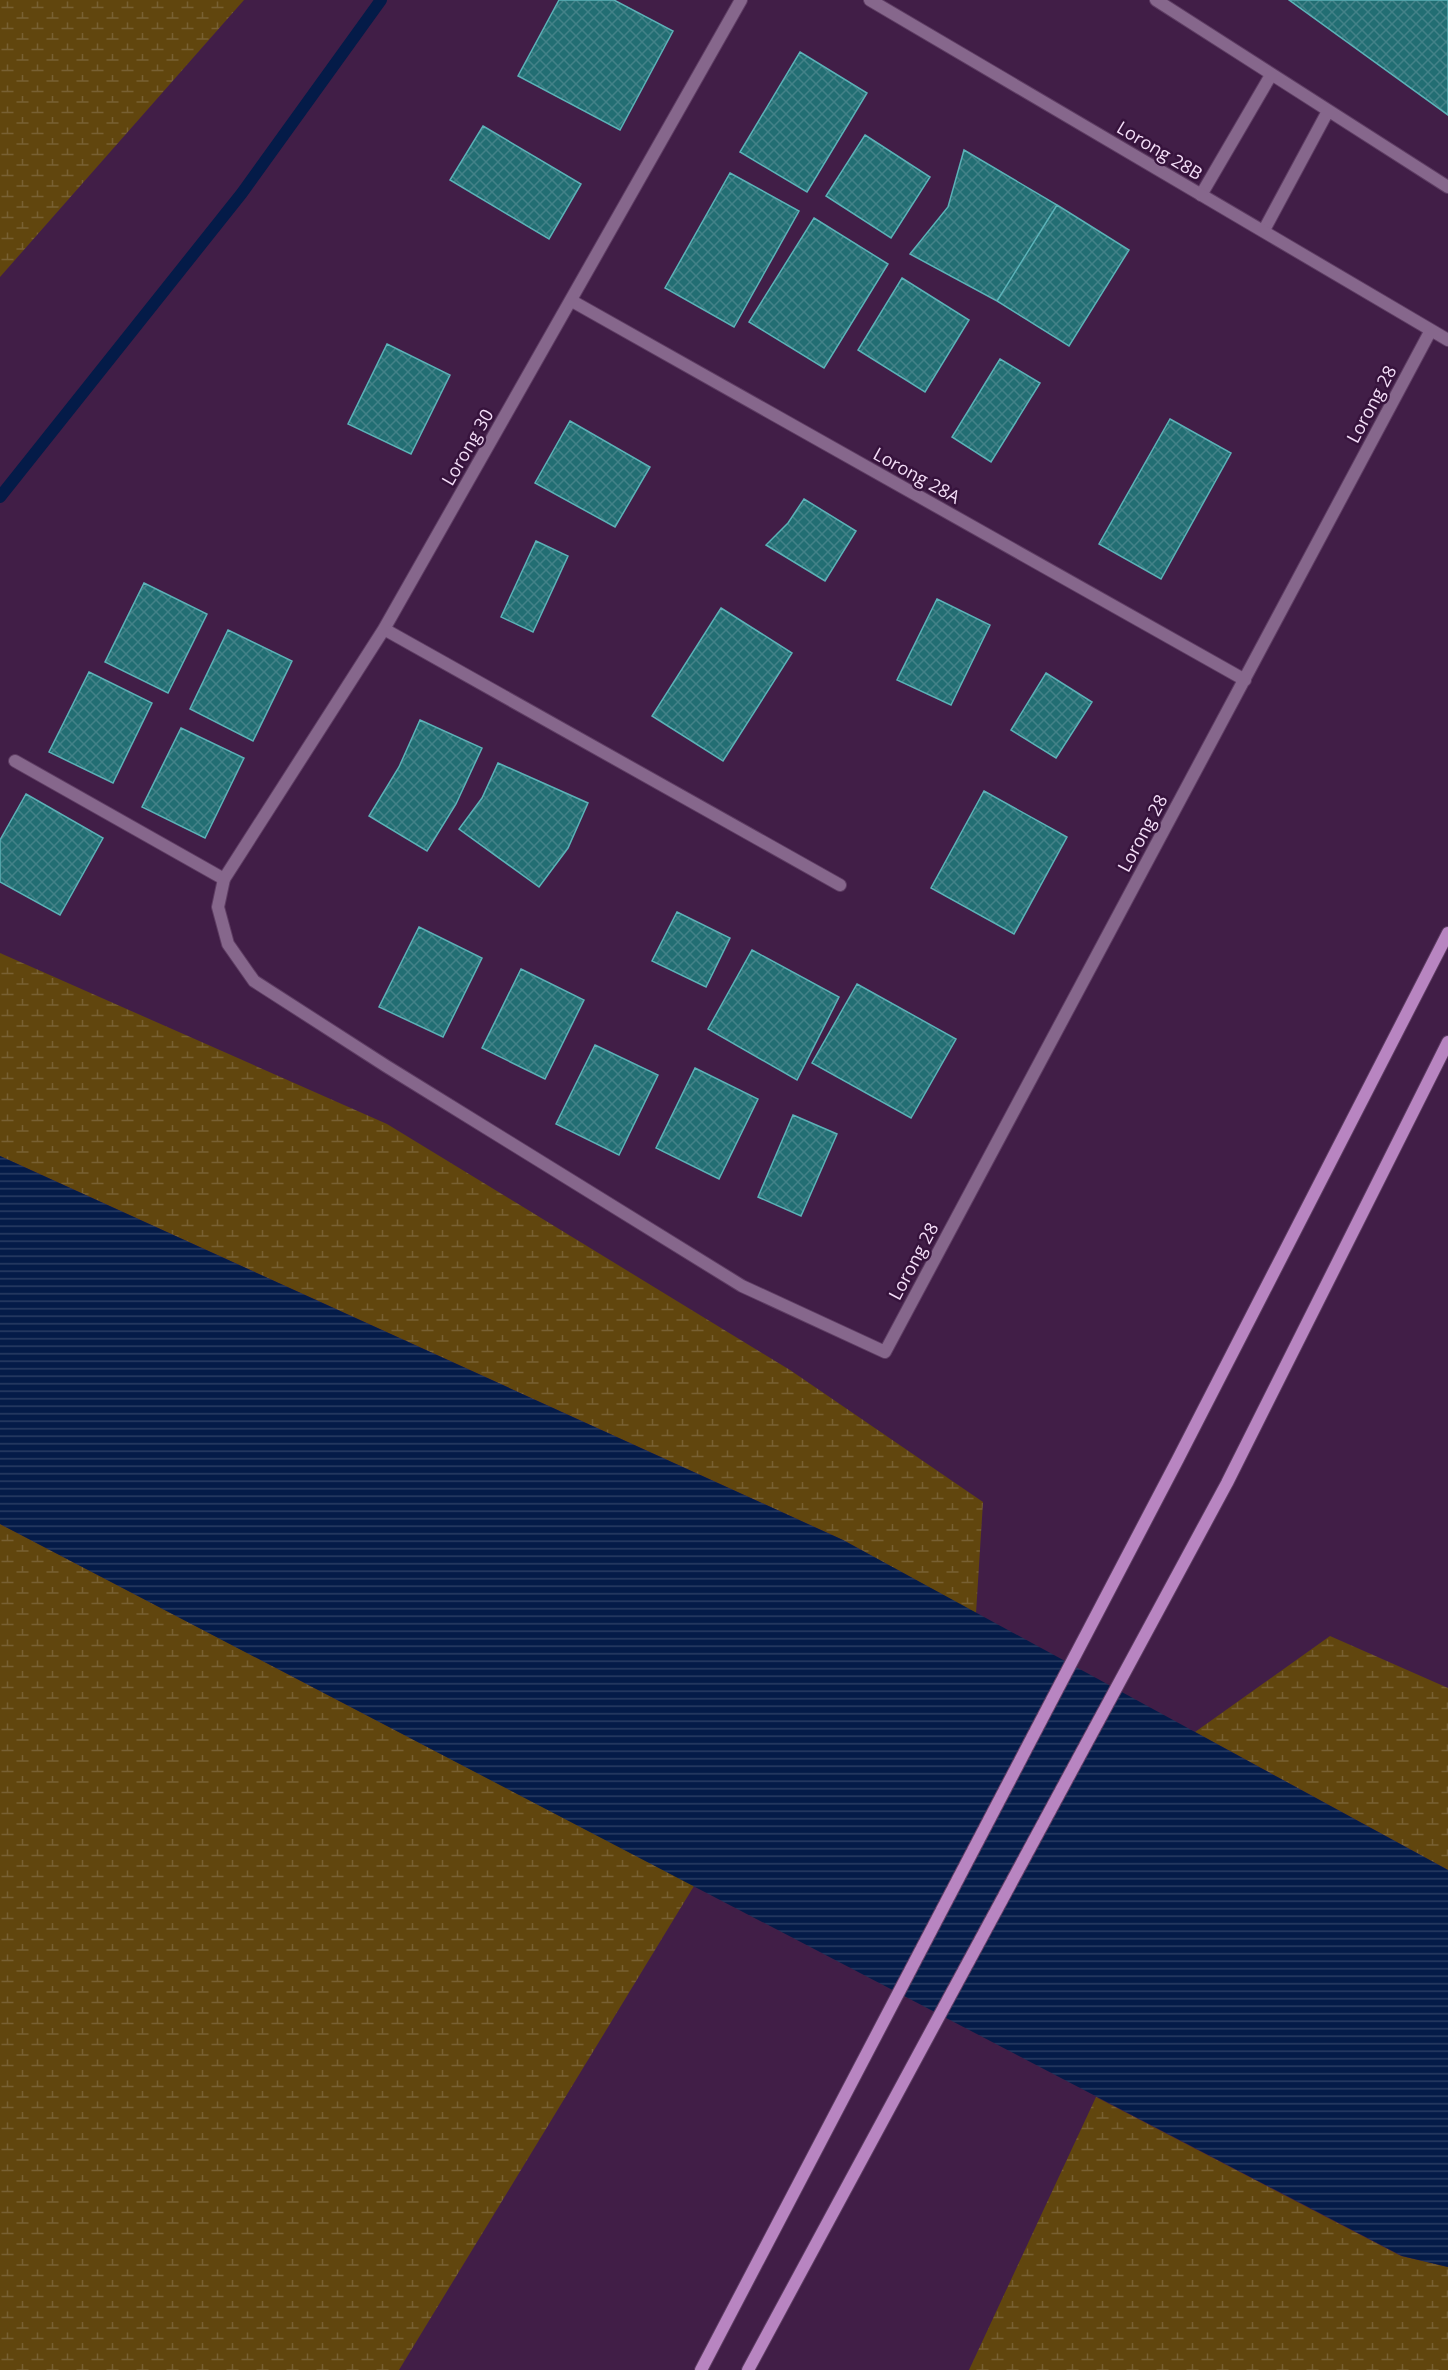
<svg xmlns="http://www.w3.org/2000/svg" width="1448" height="2370" viewBox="0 0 1448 2370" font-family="'Open Sans',sans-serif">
<defs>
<pattern id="wetland-marsh" width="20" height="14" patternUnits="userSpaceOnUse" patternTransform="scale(1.5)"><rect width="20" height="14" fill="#61460e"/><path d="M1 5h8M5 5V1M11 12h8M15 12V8" fill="none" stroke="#786032"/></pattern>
<pattern id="water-rules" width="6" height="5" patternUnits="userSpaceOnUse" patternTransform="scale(1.5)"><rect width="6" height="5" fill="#041b48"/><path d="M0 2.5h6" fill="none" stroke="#293c63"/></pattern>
<pattern id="building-cross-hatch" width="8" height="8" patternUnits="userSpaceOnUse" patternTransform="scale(1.5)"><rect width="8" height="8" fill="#226e73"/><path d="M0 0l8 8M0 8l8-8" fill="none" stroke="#438288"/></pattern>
</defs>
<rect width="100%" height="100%" fill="#411e47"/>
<!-- wetland -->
<path fill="url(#wetland-marsh)" d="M0 0H244L0 277Z
M0 953 387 1124 790 1370 983 1502 976 1613 843 1540 0 1156Z
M0 1524 694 1886 399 2370H0Z
M1330 1636 1448 1688V1870L1195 1732Z
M1096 2097 1401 2256 1448 2267V2370H969Z"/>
<!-- water -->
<path fill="url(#water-rules)" d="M0 1156 843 1540 1448 1870V2267L1402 2256 0 1524Z"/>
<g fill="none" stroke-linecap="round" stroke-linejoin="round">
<!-- stream -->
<path stroke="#041b48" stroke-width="12" d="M0 497 242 193 381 0"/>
</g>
<!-- building -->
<path fill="url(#building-cross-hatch)" stroke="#5cb2b8" stroke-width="1.5" d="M559 0H614L673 31 620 130 518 76Z
M1289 0H1448V115Z
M800 52 867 93 807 192 740 152Z
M483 126 581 184 549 239 450 180Z
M865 135 930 177 891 238 826 196Z
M964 150 1057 205 997 301 910 254 948 207Z
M730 173 799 211 734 327 665 288Z
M1057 205 1129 250 1069 346 997 301Z
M814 218 888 264 824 368 749 322Z
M902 278 969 320 925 392 858 350Z
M387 344 450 375 411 454 348 424Z
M1000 359 1040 383 991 462 952 437Z
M1170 419 1231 453 1161 579 1099 544Z
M570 421 650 467 615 527 535 483Z
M804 499 856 531 825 581 766 545 788 523Z
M536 541 568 556 533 632 501 617Z
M144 583 207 614 168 693 105 662Z
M937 599 990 625 951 705 897 680Z
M721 608 792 653 723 761 652 716Z
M228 630 292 661 253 741 190 709Z
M89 672 152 703 113 783 49 752Z
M1046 673 1092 702 1056 758 1011 730Z
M420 720 482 748 456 804 427 851 369 816 399 767Z
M181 728 244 758 205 838 142 807Z
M498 763 588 803 568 848 539 887 459 829 482 798Z
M984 791 1067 837 1014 934 931 888Z
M26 794 103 838 60 915 0 882V840Z
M677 912 730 938 706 987 652 961Z
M419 927 482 958 443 1037 379 1007Z
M752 950 839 997 797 1080 708 1029Z
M521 969 584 1000 545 1079 482 1048Z
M857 984 956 1039 911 1118 812 1063Z
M595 1045 658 1075 619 1155 556 1124Z
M695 1068 758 1099 719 1179 656 1148Z
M793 1115 837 1134 801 1216 758 1197Z"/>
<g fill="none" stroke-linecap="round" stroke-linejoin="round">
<defs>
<path id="lane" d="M1156 0 1448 187
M1201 195 1271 75
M1264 230 1328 111
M15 761 224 879"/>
<path id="street" d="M741 0 384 629 224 879 218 907 228 944 254 981 386 1066 742 1286 885 1352 1431 330
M870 0 1448 340
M572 301 1245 680
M384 629 840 885"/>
<path id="secondary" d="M701 2370 1178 1459 1448 933
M748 2370 1227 1483 1448 1042"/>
</defs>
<!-- lane casing -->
<use href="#lane" stroke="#5e3d63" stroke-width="14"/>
<!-- street casing -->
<use href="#street" stroke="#5e3d63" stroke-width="14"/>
<!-- secondary casing -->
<use href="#secondary" stroke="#5e3d63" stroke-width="14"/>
<!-- lane -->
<use href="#lane" stroke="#86678c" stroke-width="12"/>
<!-- street -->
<use href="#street" stroke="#86678c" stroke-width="12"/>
<!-- secondary -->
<use href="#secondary" stroke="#b885c1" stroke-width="12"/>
</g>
<g text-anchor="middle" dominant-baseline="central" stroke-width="5" stroke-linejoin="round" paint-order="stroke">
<!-- street labels -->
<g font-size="18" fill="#f4def8" stroke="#36133c">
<text transform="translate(1160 150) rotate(31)">Lorong 28B</text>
<text transform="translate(1371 404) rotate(-62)">Lorong 28</text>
<text transform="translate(467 447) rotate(-60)">Lorong 30</text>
<text transform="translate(917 475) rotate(29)">Lorong 28A</text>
<text transform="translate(1142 833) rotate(-62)">Lorong 28</text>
<text transform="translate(913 1261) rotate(-62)">Lorong 28</text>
</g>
</g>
</svg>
